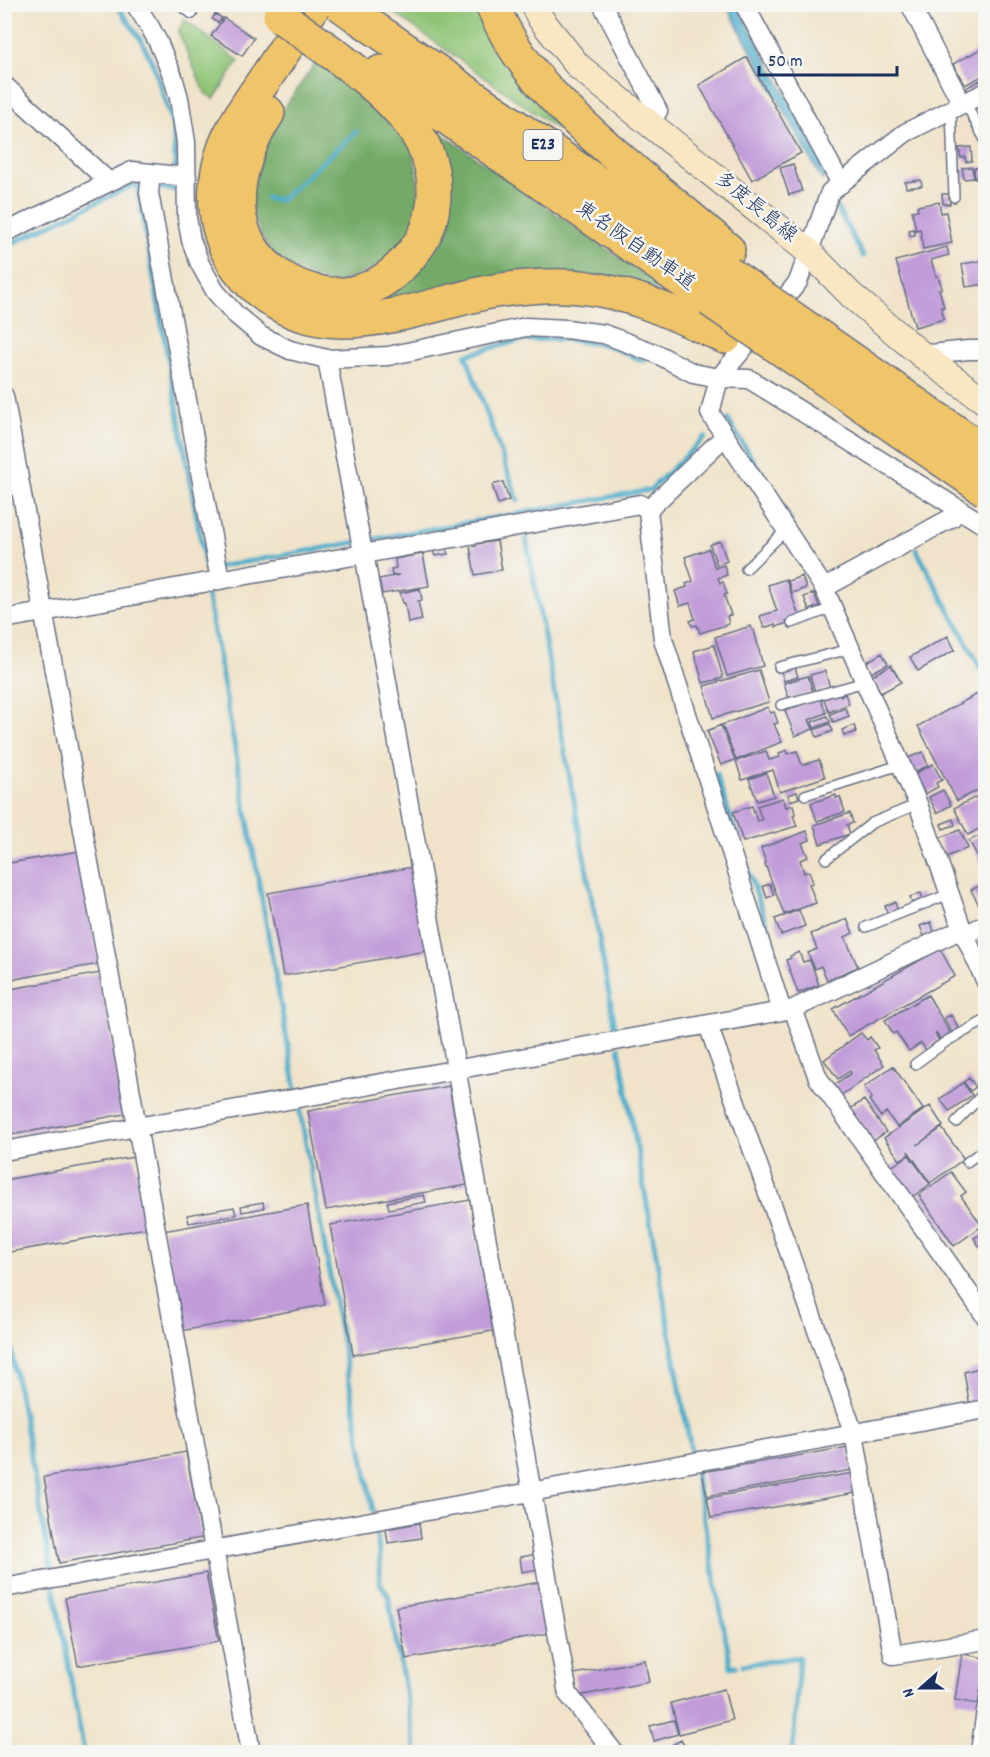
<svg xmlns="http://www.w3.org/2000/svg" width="990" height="1757" viewBox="0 0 990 1757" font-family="Dekko,'Klee One',sans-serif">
<rect width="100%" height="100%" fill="#f6f6f2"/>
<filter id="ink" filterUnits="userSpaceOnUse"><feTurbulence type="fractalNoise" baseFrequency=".0167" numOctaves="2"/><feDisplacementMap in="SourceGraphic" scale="12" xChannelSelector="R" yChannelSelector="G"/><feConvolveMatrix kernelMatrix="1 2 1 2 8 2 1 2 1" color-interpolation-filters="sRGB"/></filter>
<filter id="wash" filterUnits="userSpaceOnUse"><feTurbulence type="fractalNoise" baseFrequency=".008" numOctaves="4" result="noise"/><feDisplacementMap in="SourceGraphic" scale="24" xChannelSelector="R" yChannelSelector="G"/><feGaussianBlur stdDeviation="1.35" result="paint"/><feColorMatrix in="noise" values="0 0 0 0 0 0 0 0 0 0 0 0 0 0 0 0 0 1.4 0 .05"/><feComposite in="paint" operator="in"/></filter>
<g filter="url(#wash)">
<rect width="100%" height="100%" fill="#f0e3c9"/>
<!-- green -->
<path fill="#8fc476" stroke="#557a6a" stroke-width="1.5" d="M383 5H483L565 125 557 129Z
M185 20 239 61 214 99 205 93 178 31Z"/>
<!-- forest -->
<path fill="#73aa67" stroke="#476c62" stroke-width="1.5" d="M316 62 371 102 414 151 422 218 398 259 332 285 283 265 263 240 251 209 253 189 270 128Z
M424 121 660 286 652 292 377 308 376 297 402 284 425 265 444 230Z"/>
<!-- water -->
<path fill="#4aacca" stroke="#326e94" stroke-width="1.5" d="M726 5H737L830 175 822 180Z"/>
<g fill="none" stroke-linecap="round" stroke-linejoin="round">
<!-- stream -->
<path stroke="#4aacca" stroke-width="5" d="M116 4 141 40 153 64 173 126 176 168
M137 185 206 569 650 490 705 437
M154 187 178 190
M267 198 280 200 356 132
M836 206 863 256
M4 247 133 185H139
M934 342 949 341
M728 420 764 478
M772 491 791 521
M518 501 466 355 520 340 564 339 606 345 644 361
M526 537 616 1032
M916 549 986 678
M206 587 296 1090
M716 774 737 838
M745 861 774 945
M619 1048 692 1456
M299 1106 373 1511
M4 1311 51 1568
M977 1320 986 1331
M695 1472 731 1667 736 1666
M376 1532 380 1556V1583L388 1595 416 1752
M54 1586 84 1752
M743 1665 799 1657 793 1752"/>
</g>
<g id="blocks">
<!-- building -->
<path fill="#c19cd9" d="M215 14 222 18 218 23 212 19Z
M224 18 254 38 242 56 211 36Z
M986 46V74L965 85 953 64Z
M747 57 801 153 752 180 699 85Z
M980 80 983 85 969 93 966 88Z
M986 104V125L977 108Z
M971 147 972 161 966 162 965 157 961 158 959 148Z
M793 164 802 191 789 195 780 168Z
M972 167 974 178 964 179 962 168Z
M986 167V178L975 179 974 168Z
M921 180 922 186 906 188 905 182Z
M942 194H950V204H943Z
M939 202 941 213 946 212 952 243 923 249 920 229 916 230 912 211 918 210 917 206Z
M914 229 915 235 910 236 909 230Z
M947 247 949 255 931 260 936 276H938L942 288 939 289 944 307H941L944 319 915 327 896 261Z
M986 260V284L966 287 962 264Z
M503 482 509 500 498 504 492 485Z
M497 541 502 570 475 575 470 547 476 546V544Z
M720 541 727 561 717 565 710 545Z
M446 547 448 554 435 556 433 550Z
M709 549 715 568 724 565 727 575 718 578 720 583 723 582 727 594 724 595 731 615 727 616 729 624 700 633 697 625 692 626 690 621 695 619 690 603 680 606 675 591 687 587 686 584 693 581 685 557Z
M423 554 429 586 382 594 379 579 399 575H392L391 569 396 568 395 559Z
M802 576 806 588 792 593 788 581Z
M786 579 799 616 786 621 787 623 776 627 775 624 764 628 760 616 777 611 768 585Z
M420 589 422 600 418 601 422 620 408 623 405 603H403L400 593Z
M814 593 819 606 809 610 804 597Z
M751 626 752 630H754L763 666 727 676 715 637Z
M948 636 955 650 918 671 910 657Z
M714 645 723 678 703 683 694 651Z
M882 653 888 664 871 673 865 663Z
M891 665 901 682 881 693 871 676Z
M795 667 798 677 784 681 781 671Z
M759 670 769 702 713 718 704 686Z
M825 671 830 688 815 692 810 675Z
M808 676 813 692 789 699 784 683Z
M981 692 986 700V786L957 801 918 726Z
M839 693 841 696 845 694 849 704 829 712 824 699Z
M820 697 826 713 809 720 813 729 795 736 785 711Z
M768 707 770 713 774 712 778 723 774 724 782 742 736 760 722 725Z
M845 708 849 716 833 722 830 714Z
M827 716 830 722 814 728 812 722Z
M830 724 833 731 817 737 814 730Z
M721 725 735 760 721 765 707 731Z
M854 725 856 732 844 736 842 730Z
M787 750 788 754 797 751 802 765 819 760 825 777 780 792 773 770 742 780 736 761 766 751 769 760 780 757 779 753Z
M923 752 928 766 913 772 908 758Z
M933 764 942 780 936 783 938 787 925 794 914 774Z
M766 773 774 796 757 801 749 779Z
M943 790 951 805 937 813 929 797Z
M797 792 799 798 790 801 788 795Z
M986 792V825L968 835 954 808Z
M836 795V798L840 797 845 812 817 821 811 803Z
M783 798 786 807 793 805 795 814 793 815 797 826 743 842 733 812 752 806 757 821 762 820 757 806Z
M850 813 853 823 847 825 850 834 820 844 814 825Z
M953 819 955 825 943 829 941 824Z
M960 830 968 848 946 857 939 838Z
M807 831 810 840 802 843 808 857 800 860 804 873 809 871 813 883 809 884 816 903 784 914 765 864 766 863 761 848Z
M986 832V871L969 841Z
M79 851 99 964 4 981V864Z
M412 867 427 951 283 976 268 893Z
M986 882V911L983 912 971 890Z
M770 884 774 895 767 898 763 886Z
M921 893 923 899 912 903 910 897Z
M895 902 897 909 887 913 885 906Z
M799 910 805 926 781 935 775 919Z
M847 919 853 933 845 937 858 967 827 980 821 966 815 969 808 953 817 949 811 934Z
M931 922 934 932 924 936 920 926Z
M940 949 955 976 848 1036 833 1009Z
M799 952 803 962 810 960 819 985 798 993 786 960 791 958 790 956Z
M100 973 125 1114 5 1136V990Z
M928 995 950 1033 940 1039 936 1033 935 1034 939 1040 926 1050 921 1043 909 1051 896 1032 893 1034 885 1020Z
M951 1015 959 1028 952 1032 944 1018Z
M861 1033 867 1040 870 1037 878 1048 874 1050 884 1065 840 1096 833 1086 851 1073 850 1071 838 1079 824 1060Z
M893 1066 923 1109 897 1127 886 1112 881 1117 869 1100 872 1098 864 1087Z
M969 1078 976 1087 970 1091 964 1082Z
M963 1083 972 1095 949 1111 940 1099Z
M449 1086 467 1185 326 1210 308 1111Z
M864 1100 886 1132 873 1141 850 1109Z
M930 1106 943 1126 917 1145 942 1128 964 1159 930 1183 908 1151 909 1154 900 1160 884 1138Z
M909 1155 930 1184 911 1198 890 1168Z
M134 1157 147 1228 4 1253V1180Z
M951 1172 966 1192 961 1196 982 1226 954 1246 919 1195Z
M424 1195 426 1202 389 1209 387 1202Z
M470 1200 493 1331 353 1355 330 1225Z
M263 1202 264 1208 242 1212 241 1206Z
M307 1205 325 1305 181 1331 163 1231Z
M234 1207 236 1215 189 1223 187 1215Z
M986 1231V1248L982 1250 974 1238Z
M986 1366V1404L970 1407 964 1372Z
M848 1447 852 1470 707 1496 702 1472Z
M186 1452 202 1538 59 1563 44 1477Z
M853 1473 856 1493 711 1518 707 1498Z
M419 1523 421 1538 388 1543 386 1529Z
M537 1554 539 1569 522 1572 520 1557Z
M206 1573 219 1641 78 1666 65 1598Z
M540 1582 550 1633 406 1659 396 1607Z
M962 1654 986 1658 978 1704 955 1700Z
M645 1660 649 1682 578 1696 574 1674Z
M724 1689 732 1720 679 1734 671 1703Z
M674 1720 678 1734 654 1741 650 1726Z
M681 1740 688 1752H660Z
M655 1747 658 1752H645Z"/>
</g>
</g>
<g filter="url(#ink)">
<use href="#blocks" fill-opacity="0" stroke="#666e83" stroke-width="1.5"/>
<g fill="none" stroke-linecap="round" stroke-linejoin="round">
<defs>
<path id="lane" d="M179 4 192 14
M965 102 986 142
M951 109 954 197
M746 569 786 530
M792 623 832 608
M779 667 850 649
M781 705 865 682
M805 795 900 765
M826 859 872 823 918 804
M866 927 949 894
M915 1064 947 1041 986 1020
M956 1122 986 1091
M967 1162 986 1148"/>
<path id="street" d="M135 4 150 27 158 42 173 77 179 98 186 142 187 218 191 240 200 264 215 291 235 314 261 336 290 350 327 359 388 356 526 327 566 329 604 334 657 354 693 373 719 378 749 379 986 526
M602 4 658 111 650 123
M744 4 841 184
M910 4 962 104
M4 85 109 182
M986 92 905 133 830 192 798 282 719 378 710 413 824 588 918 804 962 929 986 982
M151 173 149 193 220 580
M4 233 132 171 187 177
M922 355 968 350H986
M327 359 363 553
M4 396 251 1752
M725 436 648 510 663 639 782 1011
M364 553 568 1694 614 1752
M824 588 953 517 958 508
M4 619 640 504 648 510
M964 936 986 924
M793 1009 818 1078 986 1317
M708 1025 854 1434 893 1655 986 1640
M4 1151 782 1011 793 1009 962 929
M4 1588 986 1409
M980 1752 986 1711"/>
<path id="secondary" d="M533 4 540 18 578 66 809 252 851 295 922 355 986 402"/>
<path id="highway" d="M315 4C299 28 283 52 267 76 252 98 235 121 225 146 208 191 213 242 246 278 271 306 304 320 342 321 393 321 440 302 489 292 514 288 540 285 566 286 622 288 674 313 725 337
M492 4C520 76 584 128 640 176 669 200 699 225 728 250
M358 17 728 273
M381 72 710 300
M268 113C232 169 219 240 286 280 306 291 329 297 352 293 378 288 398 272 414 251 425 238 431 223 433 206 443 138 385 93 338 57"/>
</defs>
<!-- lane casing -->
<use href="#lane" stroke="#666e83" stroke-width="12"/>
<!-- street casing -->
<use href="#street" stroke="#666e83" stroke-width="21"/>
<!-- secondary casing -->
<use href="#secondary" stroke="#666e83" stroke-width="28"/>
<!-- highway casing -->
<use href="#highway" stroke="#666e83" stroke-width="36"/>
<!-- lane -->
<use href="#lane" stroke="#fff" stroke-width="9"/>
<!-- street -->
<use href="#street" stroke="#fff" stroke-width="18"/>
<!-- secondary -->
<use href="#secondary" stroke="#f9e7c3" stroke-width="26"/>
<!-- highway -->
<use href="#highway" stroke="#f0c469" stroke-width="33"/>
<defs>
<path id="highway-bridge" d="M340 4 358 17
M280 16 338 57
M728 273 986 453
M710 300 986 490"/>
</defs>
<!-- highway-bridge casing -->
<use href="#highway-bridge" stroke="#666e83" stroke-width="36" stroke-linecap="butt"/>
<!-- highway-bridge -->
<use href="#highway-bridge" stroke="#f0c469" stroke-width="33"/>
</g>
</g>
<g text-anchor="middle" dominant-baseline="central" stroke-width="5" stroke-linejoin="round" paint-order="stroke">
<!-- shield labels -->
<rect fill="#f6f6f2" stroke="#5d6b8a" stroke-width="1.5" x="523.5" y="130" width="39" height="30" rx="4.5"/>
<g font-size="18" font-weight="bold" fill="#1b2f5e">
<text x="543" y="145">E23</text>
</g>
<!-- street labels -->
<g font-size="20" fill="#1b2f5e" stroke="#f6f6f2">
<text transform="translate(755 208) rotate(39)">多度長島線</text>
<text transform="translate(635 247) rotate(35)">東名阪自動車道</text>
</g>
</g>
<!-- margin -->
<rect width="990" height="1757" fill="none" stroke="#f6f6f2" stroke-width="24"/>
<!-- north arrow -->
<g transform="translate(921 1688) rotate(249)" stroke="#f6f6f2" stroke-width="4.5" paint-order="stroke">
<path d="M0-4.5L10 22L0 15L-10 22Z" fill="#1b2f5e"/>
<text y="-9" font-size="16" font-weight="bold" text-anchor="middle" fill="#1b2f5e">N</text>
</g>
<!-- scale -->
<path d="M759 66v9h138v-9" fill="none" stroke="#1b2f5e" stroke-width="3"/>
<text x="768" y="66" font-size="18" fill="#1b2f5e" stroke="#f6f6f2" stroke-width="4.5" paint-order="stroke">50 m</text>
</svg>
